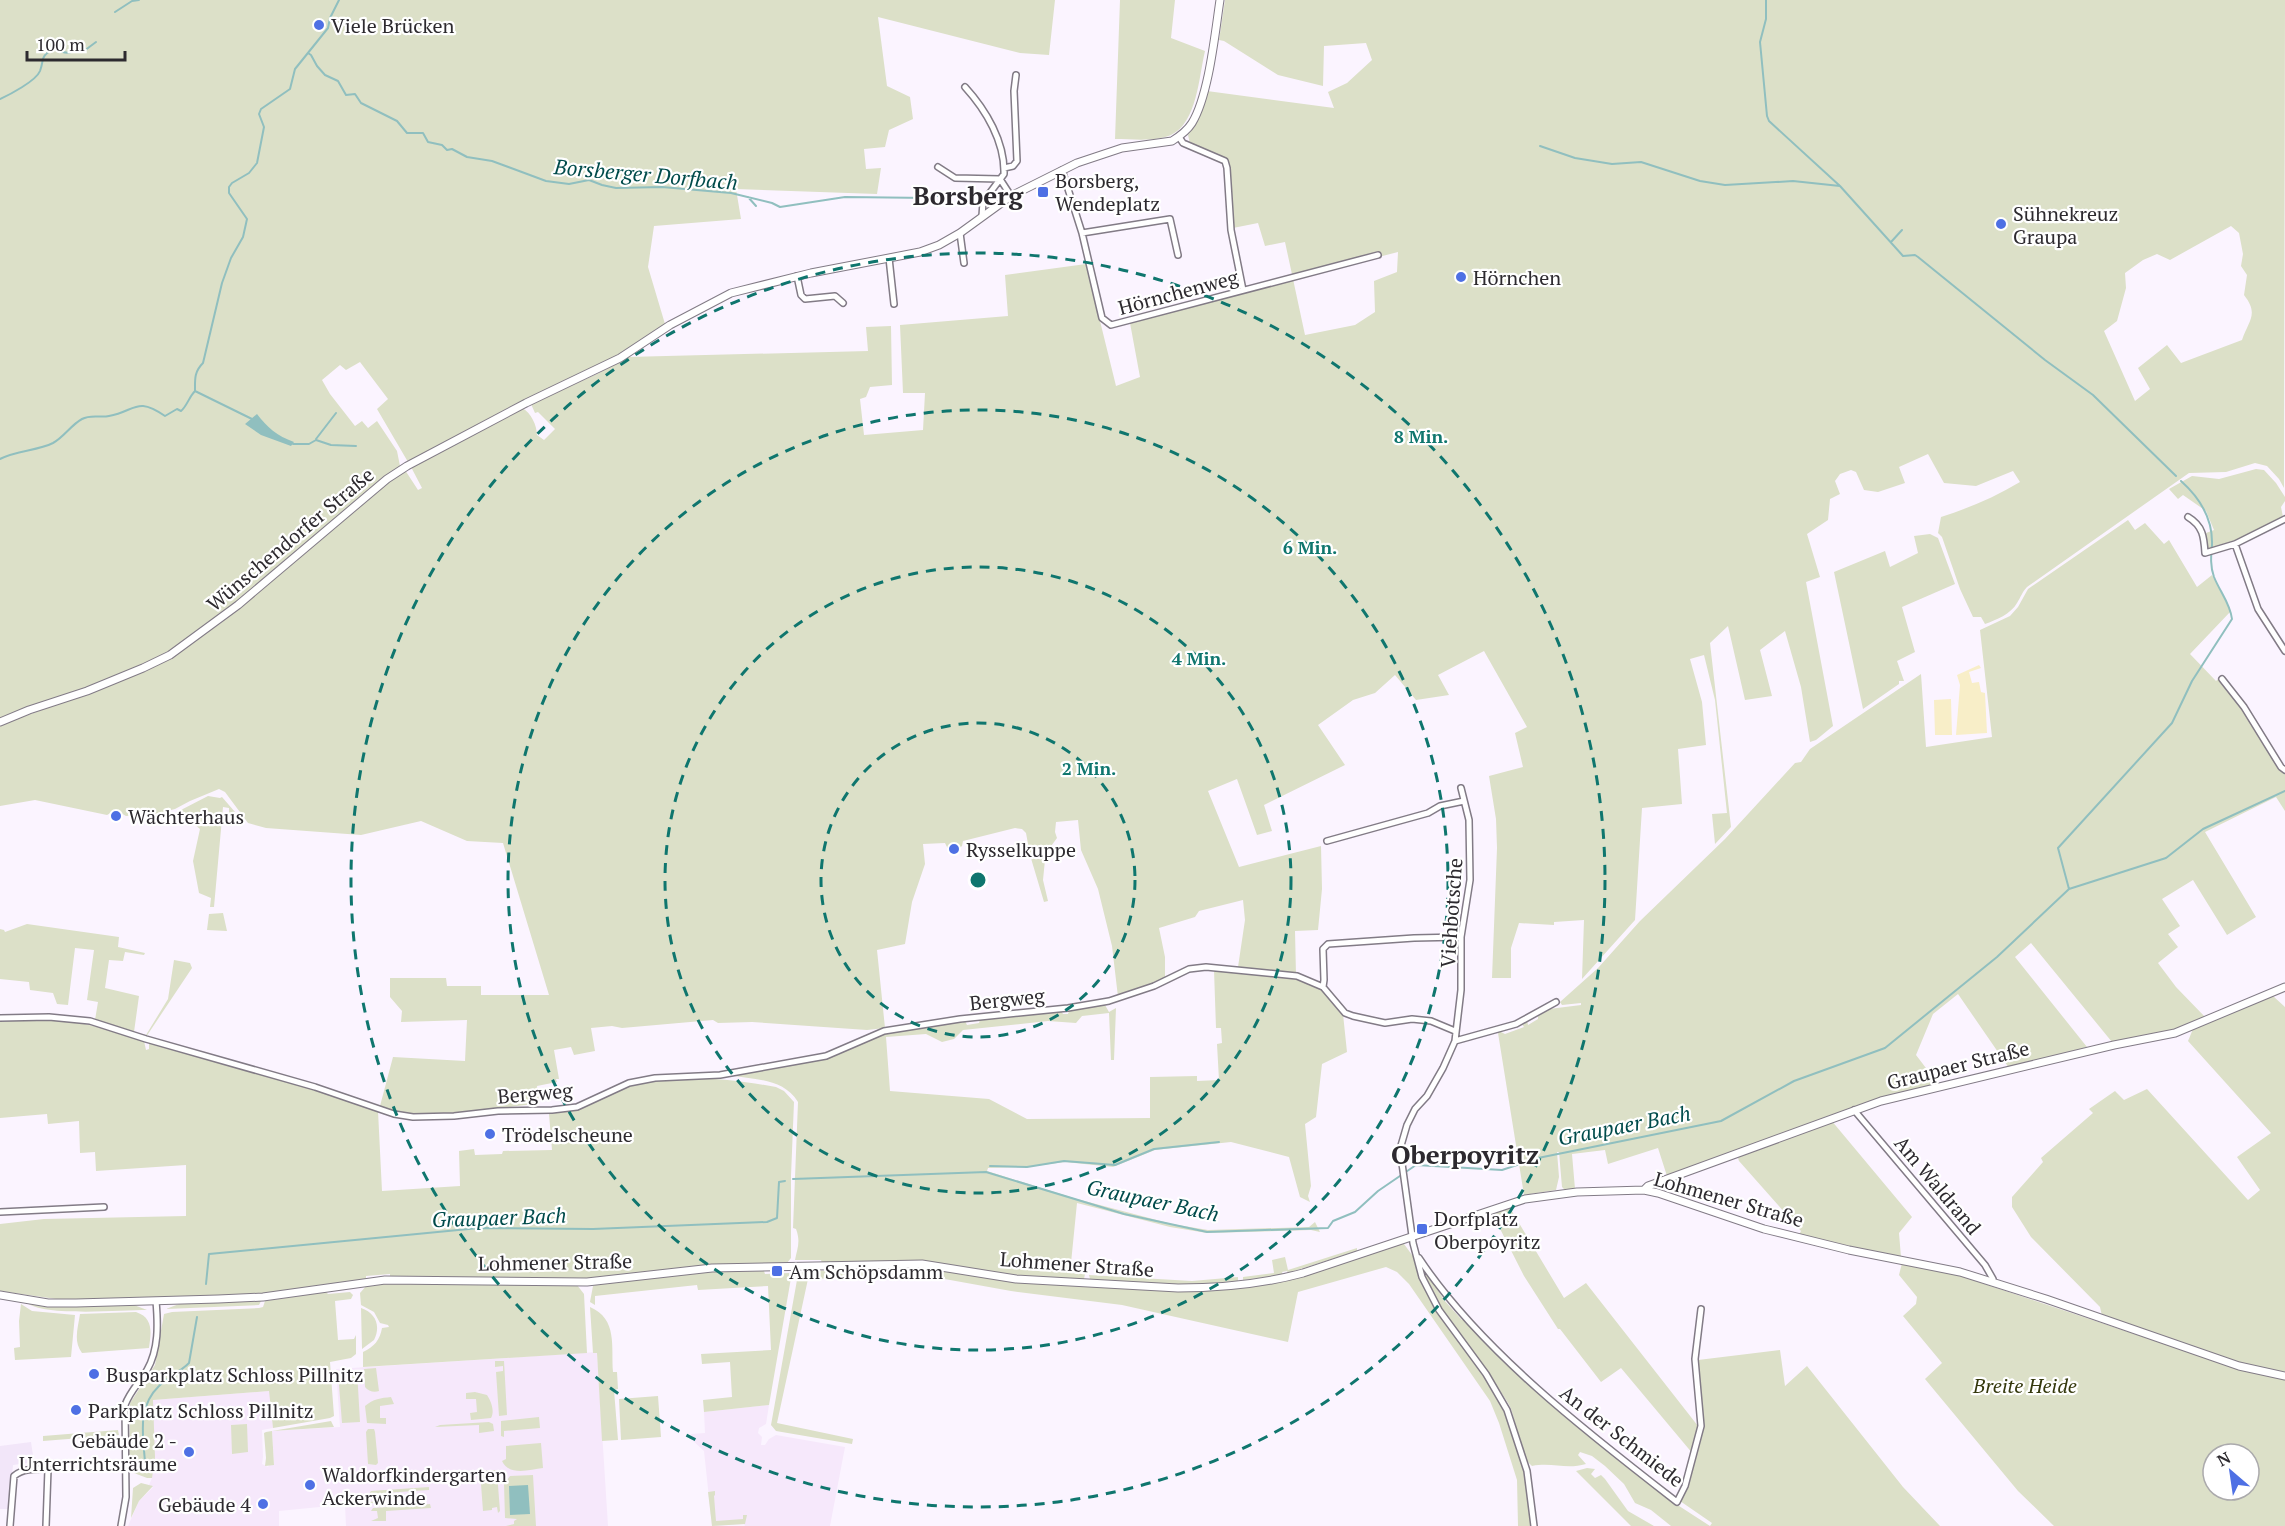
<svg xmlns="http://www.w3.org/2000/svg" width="2285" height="1526" viewBox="0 0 2285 1526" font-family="'PT Serif',serif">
<rect width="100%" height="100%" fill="#fbf4ff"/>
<!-- built -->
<path fill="#f2e6f9" d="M31 1442 34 1462 13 1465 9 1509H0V1446Z"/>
<!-- education -->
<path fill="#f6e8fb" d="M597 1352 608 1526H346L345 1505H340L279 1511V1526H128L139 1501 153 1487 149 1485 152 1478 153 1400 270 1391 273 1428 262 1430 263 1457 262 1464 268 1467 270 1464H274L272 1431 340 1427 336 1369Z
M769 1405 766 1424 759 1428 758 1433 762 1437 761 1445H765L769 1439 776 1435 845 1447 830 1526H745L744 1524 712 1526 704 1451 691 1439V1434L705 1433 704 1412Z"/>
<!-- green -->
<path fill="#dce0c8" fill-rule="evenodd" d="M0 0H1055L1049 55 1020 53 878 17 887 86 910 97 913 119 889 130 885 147 864 149 866 169 881 168 877 194 736 189 741 219 654 226 648 267 665 324 635 347 597 368 526 399 408 462 377 409 388 399 360 362 346 370 340 365 322 380 330 394 355 426 362 421 368 428 377 421 397 451 400 466 377 483 219 617 163 655 101 683 0 719Z
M1120 0H1175L1171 38 1205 51C1199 76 1197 123 1171 135 1155 142 1132 139 1115 139Z
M1225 0H2285L2284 488 2279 479 2267 466 2255 463 2226 472 2189 473 2027 587C2022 592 2021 597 2017 603 2011 614 1996 620 1985 624L1981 617H1973L1960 589 1942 537 1938 533 1941 517C1969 508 1995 497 2020 482L2013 471 1976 486 1944 483 1928 454 1899 467 1905 483 1878 492 1864 490 1856 472 1851 470 1840 474 1835 481 1840 494 1830 499 1828 520 1807 534 1820 577 1806 582 1833 726 1816 740 1810 742 1801 687 1785 631 1760 650 1772 696 1745 700 1728 626 1710 643 1731 827 1715 844 1712 814 1727 813 1715 700 1704 655 1690 659 1702 702 1706 745 1678 749 1682 804 1642 808 1635 920 1582 979 1584 920 1554 922V925L1519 923 1511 948V978H1492L1497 848 1496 819 1489 776 1523 767 1515 733 1527 727 1484 651 1438 675 1449 695 1416 700 1395 675 1375 693 1353 700 1318 725 1345 765 1264 805 1272 831 1257 835 1237 779 1208 791 1239 867 1321 846 1322 889 1318 930 1295 931 1296 975 1238 967 1245 920 1243 900 1199 911 1195 917 1159 928 1165 957V978L1118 997 1112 946 1098 889 1081 850 1078 820 1056 822 1055 832 1057 838 1046 853H1042L1041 856 1045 860 1043 880 1048 901 1044 902 1030 855 1026 833 1022 829 1015 828 963 841 962 846 956 851 948 849 945 843 923 844 925 864 912 902 905 944 877 950 885 1028 867 1030 752 1022 718 1023 713 1020 622 1028 612 1026 591 1028 595 1051 574 1055 571 1047 554 1050 559 1079H556L557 1082 537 1086 539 1100 535 1104C484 1109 429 1124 380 1106L393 1057 465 1061 467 1020 401 1022 402 1011 390 997V978H446L447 986H481V995H549L503 843 467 841 421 821 361 835 266 828 248 823 225 792 219 789 190 801 175 809 155 814 126 816 116 810 107 815 35 800 0 806V725L103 688 145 671 174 655 221 623 388 482 405 470 418 490 422 488 411 467 522 408C531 412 537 426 537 435L544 440 555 429 538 412 535 413 531 404 599 373 627 357 868 351 866 327 891 326 892 385 870 387 866 397 860 399 864 435 923 430 925 393H903L900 325 1008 316 1005 275 1086 264 1116 386 1140 377 1130 323 1293 279 1285 242 1265 246 1258 223 1233 228 1228 163 1190 144 1188 135 1195 125 1207 91 1334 108 1328 92 1347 83 1372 60 1366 43 1324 46 1323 86 1278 75 1224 41 1219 40ZM2231 226 2239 233 2243 254 2241 266 2247 275 2244 295C2259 314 2249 320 2242 340L2181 363 2167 345 2138 368 2150 389 2135 401 2104 331 2117 321 2126 288 2125 273 2143 260 2157 254 2170 260ZM1398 252 1397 272 1374 281 1375 312 1355 325 1305 335 1293 279Z
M2256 469 2264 470 2276 483 2285 497V501L2281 507 2283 517 2237 541 2208 549 2206 533 2214 530 2206 511 2183 495 2178 499 2169 489 2192 476 2219 479Z
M2128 520 2135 530 2145 523 2164 544 2169 540 2197 587 2212 575 2231 611 2190 654 2216 681 2219 678 2242 708 2279 770 2285 772V811L2276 797 2205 832 2256 917 2227 935 2193 880 2162 899 2180 926 2168 934 2178 947 2158 963 2176 987 2206 1018 2171 1030 2112 1042 2031 943 2015 957 2087 1047 2009 1068 1958 994 1933 1014 1916 1055 1939 1085 1880 1099 1828 1116 1667 1176 1658 1148 1608 1164 1605 1150 1572 1154 1575 1189 1565 1190 1562 1187 1559 1152H1557L1559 1177 1556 1190 1524 1195 1498 1033 1499 1031 1505 1034 1524 1027 1521 1023 1527 1020 1528 1025 1538 1019V1015L1549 1009 1581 1005V1003L1562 1005 1560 1002 1598 968 1640 921 1725 839 1795 763 1801 762 1810 749 1921 674 1926 747 1992 737 1980 630 2010 616 2018 607 2028 589Z
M1930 534 1938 538 1955 584 1902 607 1915 652 1897 661 1904 681H1899V684L1863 709 1834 572 1885 551 1890 567 1918 553 1914 536Z
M208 796 220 798 222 797 235 812 229 815V808L223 807 214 907H210L211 898 199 893 193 861 200 829 179 811Z
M223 913 227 931 207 930 209 914Z
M27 924 119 937 118 947 145 953 144 955 125 952 123 961 109 960 105 988 139 996 134 1032 146 1035 168 999 174 960 190 963 192 968 146 1037 95 1020 98 1002 87 1000 94 950 75 948 68 1005 57 1004 53 993 30 990 29 982 0 979V929L4 930 5 932Z
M1214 970 1296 978 1321 990 1343 1014 1347 1052 1322 1064 1316 1117 1305 1124 1311 1186 1308 1196 1310 1202 1300 1197 1289 1157 1231 1142 1155 1150 1113 1167 1065 1162 1027 1167 988 1168 987 1171 1077 1199 1172 1224 1208 1230 1309 1227 1315 1222 1320 1232 1311 1230 1207 1233 1170 1227 1077 1203 1070 1273 1085 1274 1084 1279 1012 1275 932 1262 822 1263 821 1260H795C797 1249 801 1242 796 1229L793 1228 798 1102C783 1078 755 1080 729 1075L827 1057 885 1032 960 1021 962 1023 965 1021 967 1025 979 1023 980 1019 1061 1011 1063 1014H1068L1069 1011 1105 1005 1109 1012 1116 1008 1114 1060H1111L1109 1013 1082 1016 1076 1023 1048 1021 963 1030 954 1039 942 1042 926 1034 886 1037 890 1091 989 1099 1027 1119 1150 1118V1077L1197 1076V1081L1219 1080 1217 1044 1222 1043 1221 1028H1216Z
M2273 996 2285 1007V1372L2240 1363 2102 1316 2100 1307 2031 1237 2012 1207V1197L2043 1162 2041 1158 2093 1113 2089 1109 2115 1091 2124 1100 2147 1089 2248 1200 2260 1190 2237 1157 2271 1133 2188 1041 2193 1029Z
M30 1019C70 1017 107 1029 144 1041L146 1050 149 1049V1043L268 1075 275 1079H284L378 1111 382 1191 460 1186 459 1151 474 1149 475 1155 502 1154 503 1151 552 1150 549 1114C565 1111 579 1110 594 1103 608 1097 620 1087 635 1084 679 1073 732 1079 776 1087L784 1091 794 1102 791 1176V1258L787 1263 698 1266 626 1276 588 1278 390 1277V1274L366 1276V1279L253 1295 63 1300 0 1291V1224L44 1219 186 1216V1165L96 1171 95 1152 80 1153 79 1121 48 1124 47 1114 0 1118V1022Z
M1831 1120 1912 1217 1899 1233 1901 1257 1799 1235 1801 1231 1739 1161 1738 1158 1742 1155Z
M1510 1208 1564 1298 1586 1283 1698 1426 1693 1454 1621 1368 1601 1382 1560 1329H1558L1524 1276 1492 1213Z
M1399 1244H1404L1415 1259 1420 1279 1485 1376 1505 1411 1525 1473 1532 1526H1518L1517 1480 1499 1423 1490 1401 1409 1284 1397 1272 1386 1267 1298 1292 1288 1342 1122 1305 1011 1291 928 1276 808 1279 777 1423 853 1439 852 1444 776 1431 771 1425 797 1280 803 1271 932 1268 1011 1282 1197 1291 1281 1282 1332 1267Z
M1357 1248V1251L1288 1273 1287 1271 1282 1272 1283 1275 1243 1280V1277L1274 1273 1272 1260 1285 1257 1288 1270Z
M1421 1263 1444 1300 1462 1320H1465L1508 1362 1676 1504 1710 1526 1712 1523 1680 1501 1704 1426 1698 1360 1780 1350 1785 1386 1807 1366 1903 1487 1940 1526H1671L1651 1510 1635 1503 1624 1484 1605 1466 1592 1456 1580 1452 1578 1455 1586 1464C1566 1470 1553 1462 1532 1466 1514 1451 1519 1421 1508 1403 1480 1357 1434 1316 1421 1263Z
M1902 1263 1958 1275 2239 1369 2285 1379V1526H2054L2018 1491 1925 1379 1942 1363 1903 1316 1916 1304 1917 1297 1899 1275ZM2213 1454H2249V1490H2213Z
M764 1271 765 1274 789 1273 791 1278 769 1405 704 1412 703 1400 732 1397 730 1362 702 1364 701 1354 771 1350 768 1286 698 1290 697 1285 595 1296V1305L590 1302 593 1286 599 1284 712 1272Z
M1089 1275 1192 1281 1238 1277V1281L1184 1285 1090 1279Z
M389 1283 577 1285 584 1294 587 1353 363 1367V1352C374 1347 380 1340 382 1328L389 1327 388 1325 380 1323 374 1312 361 1305 360 1293 367 1285Z
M326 1292 328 1294 350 1292 353 1295 351 1299 335 1301 338 1340 354 1339 356 1335V1354L351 1358 330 1362 334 1416 330 1418 273 1428 269 1391 153 1400 155 1457 152 1478H147L134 1473 129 1463 130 1403 155 1365 164 1314 172 1312 259 1308 263 1307 265 1301Z
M261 1301 259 1305 166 1309 179 1304Z
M26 1302 61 1307 134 1305 147 1310C121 1310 42 1317 26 1302Z
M21 1304 32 1311 75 1315 71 1357 15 1360 14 1348 20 1347 19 1321Z
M590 1307C618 1319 611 1347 613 1372H617L618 1389 614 1390 618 1440 602 1441 597 1353H593Z
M361 1308C376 1313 381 1326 374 1340L362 1349Z
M136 1312C154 1318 151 1333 149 1348L82 1353C73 1341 78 1328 80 1314Z
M495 1361H504L507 1415 499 1416 496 1372 503 1371V1366L495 1367Z
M376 1368 379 1391C374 1393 368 1391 365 1387L364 1369Z
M357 1370 360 1422 342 1423 338 1373H341V1371Z
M475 1392 487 1395C491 1401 495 1411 491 1418L471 1420 470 1413 477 1412 476 1399H466V1393Z
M658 1396 661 1437 621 1440 619 1399Z
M391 1397 394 1404 380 1406V1418H386V1424L367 1423 365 1406C373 1399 381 1398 391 1397Z
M539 1417 540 1428 504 1431V1437L501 1436V1421Z
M331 1421 334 1427 272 1431 274 1465 265 1466 266 1458 264 1433 266 1432Z
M489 1422 493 1424 494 1431 479 1433V1425L435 1427 440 1425Z
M247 1424 248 1452 232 1454 231 1425Z
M368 1429H374L375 1432 378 1463 376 1465 368 1464 366 1432Z
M118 1430 119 1435 43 1441V1436Z
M541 1443 543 1468C529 1470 509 1476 502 1461L506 1459V1446Z
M1587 1468 1595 1469 1591 1474 1595 1478 1601 1475 1605 1479 1628 1511 1654 1526H1631L1576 1471Z
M495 1470 497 1473 500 1511 498 1513 497 1507 492 1508V1510L483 1511 480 1471Z
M533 1475 536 1526H506L514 1524V1521L517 1519 505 1518 504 1484 510 1476Z
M141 1483 153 1486 139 1501 131 1518 133 1488Z
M429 1487V1490L385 1493V1504L370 1503V1502L376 1501V1494H369L371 1491Z
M715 1491V1495L714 1496 716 1521 743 1519V1515H747L745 1524 712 1526 708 1492Z
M430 1504 431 1508 386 1511V1521H371L378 1518 377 1511H371L373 1508Z"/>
<!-- sand -->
<path fill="#f8eec8" d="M1979 665 1981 668 1969 672 1972 683 1979 682 1981 692 1985 693 1987 733 1956 735 1960 685 1957 675Z
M1951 699 1952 735H1935L1934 700Z"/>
<!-- water -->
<path fill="#90bfbf" d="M257 414C267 427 277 436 294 442L291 446 261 435 245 424Z
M528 1485 530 1514 510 1515 509 1486Z"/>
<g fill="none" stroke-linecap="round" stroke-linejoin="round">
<!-- stream -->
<path stroke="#90bfbf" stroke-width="2" d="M1766 0V19L1760 42 1767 116 1769 121 1840 186 1903 256 1915 255 1918 257 2045 360 2093 395 2176 476
M115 12 132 1 139 0
M308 53 311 55 317 66 325 75 338 81 346 95 355 94 361 103 397 121 407 133H423L428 142 442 145 447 150 452 149 467 157 492 161 546 181 569 184 589 180 602 185 616 188 662 187 731 193 772 203 780 207 845 197 930 198 943 194 953 193
M0 99C9 95 36 81 40 71 45 57 39 58 54 48 65 54 70 55 81 47L84 51 96 42
M1540 146 1575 158 1612 164 1641 162 1700 181 1725 185 1793 181 1840 186
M748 197 756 206
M1891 242 1902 230
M195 391 252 419
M316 439 336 413
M293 444H309L316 440 331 445 356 446
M0 459C17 450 37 451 53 443 64 437 71 425 82 419 91 414 100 418 109 416 136 411 136 396 165 416L177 409 181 411C187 406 189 397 195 391 195 379 194 372 203 363L222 283 231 258 243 237 247 219 229 193V187L232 183 249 173 257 163 264 127 259 114 261 109 290 89 295 69 328 28 330 18 339 0
M2069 889 2058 848 2172 723 2192 681 2232 619C2230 603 2220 592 2214 577 2210 566 2211 556 2212 545 2213 518 2200 498 2181 481
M990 1166 1027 1167 1064 1161 1115 1165 1154 1149 1219 1142
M793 1179 986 1172 1124 1214 1207 1232 1328 1228 1333 1221 1355 1212 1378 1191 1416 1165 1502 1170 1538 1158 1721 1121 1794 1081 1885 1048 1997 957 2069 889 2166 858 2203 829 2285 791
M206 1284 209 1254 479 1228 593 1229 767 1222 777 1218 779 1182 785 1181
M145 1462C143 1435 137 1407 159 1386 168 1377 180 1372 189 1363L197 1317"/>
<defs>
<path id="street" d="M965 87C986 110 1005 142 1004 174L983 202 982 216
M1179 137 1183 143 1225 161 1227 168 1231 230 1243 290
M938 167 955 178 1000 179
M1004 168 1013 166 1017 161 1014 91 1016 75
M1062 170 1082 233 1102 318 1111 325 1378 255
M1000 179 1011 196
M960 233 964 263
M1082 233 1170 219 1178 255
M889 258 894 304
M797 276 801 295 805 299 835 296 843 303
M2188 517C2203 526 2204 537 2205 553L2235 544 2285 519
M2235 544 2258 609 2285 651
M2222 679 2244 707 2281 767 2285 770
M1461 788 1469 820 1470 880 1461 937V990L1455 1041 1443 1068 1427 1096 1415 1109 1407 1125 1400 1149 1413 1243 1422 1277 1439 1310 1486 1374 1507 1410 1527 1471 1534 1526
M1327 841 1428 813 1440 806 1464 801
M1323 987 1324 980 1323 949 1328 944 1414 938 1461 937
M0 1018 49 1017 90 1021 146 1039 315 1087 394 1114 413 1117 454 1116 498 1111 552 1110 577 1107 629 1083 655 1078 720 1075 826 1056 884 1031 960 1019 1068 1008 1109 1001 1154 986 1189 969 1206 967 1297 976 1323 987 1345 1013 1353 1016 1385 1023 1412 1019 1431 1021 1455 1031
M1455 1041 1516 1024 1556 1002
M1854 1110 1985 1265 1993 1279 1992 1282
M0 1212 104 1207
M1419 1258C1480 1350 1589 1434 1677 1502L1685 1486 1701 1426 1695 1359 1701 1309
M10 1526 14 1476C23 1468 37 1469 48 1469L46 1526
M121 1526 126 1497 125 1405C130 1391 140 1382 147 1370 159 1349 158 1324 156 1301"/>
<path id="secondary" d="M0 722 29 710 87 691 143 668 170 655 238 605 387 479 407 466 526 403 620 358 670 325 731 293 811 273 920 252 939 245 960 233 1011 196 1077 163 1122 148 1172 141C1180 136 1187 131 1192 123 1209 95 1215 33 1220 0
M1644 1190 1648 1186 1881 1101 2114 1045 2175 1033 2285 987
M0 1295 48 1303H76L218 1299 263 1297 385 1280 587 1282 712 1268 922 1264 1016 1279 1178 1288C1220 1288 1262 1284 1303 1273L1525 1199 1577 1192 1644 1190 1658 1193 1764 1229 1849 1250 1960 1272 2046 1299 2239 1366 2285 1376"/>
</defs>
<!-- street casing -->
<use href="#street" stroke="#827b86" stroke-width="8"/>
<!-- secondary casing -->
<use href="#secondary" stroke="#827b86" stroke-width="9"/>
<!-- street -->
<use href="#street" stroke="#fff" stroke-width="5"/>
<!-- secondary -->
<use href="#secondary" stroke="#fff" stroke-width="7"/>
</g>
<!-- distance rings -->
<g fill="none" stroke="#0f766e" stroke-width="3" stroke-dasharray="10 8">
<circle cx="978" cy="880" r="157"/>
<circle cx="978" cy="880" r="313"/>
<circle cx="978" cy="880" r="470"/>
<circle cx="978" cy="880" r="627"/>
</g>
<!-- markers -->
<g fill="#4e70e4" stroke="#fff" stroke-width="2">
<circle cx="319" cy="25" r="6"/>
<rect x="1037" y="186" width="12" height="12" rx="3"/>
<circle cx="2001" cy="224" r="6"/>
<circle cx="1461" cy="277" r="6"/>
<circle cx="116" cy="816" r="6"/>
<circle cx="954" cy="849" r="6"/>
<circle cx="490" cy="1134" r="6"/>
<rect x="1416" y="1223" width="12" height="12" rx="3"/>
<rect x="771" y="1265" width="12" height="12" rx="3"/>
<circle cx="94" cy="1374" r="6"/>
<circle cx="76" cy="1410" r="6"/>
<circle cx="189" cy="1452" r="6"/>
<circle cx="310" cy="1485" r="6"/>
<circle cx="263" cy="1504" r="6"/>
</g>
<g text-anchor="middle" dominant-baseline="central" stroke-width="4.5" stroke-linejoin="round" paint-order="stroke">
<!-- poi labels -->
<g font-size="20" fill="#2d2a2f" stroke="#fff" text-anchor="start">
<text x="331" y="25">Viele Brücken</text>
<text x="1055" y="180">Borsberg,<tspan x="1055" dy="23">Wendeplatz</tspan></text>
<text x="2013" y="213">Sühnekreuz<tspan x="2013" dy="23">Graupa</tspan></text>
<text x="1473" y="277">Hörnchen</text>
<text x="128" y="816">Wächterhaus</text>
<text x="966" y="849">Rysselkuppe</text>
<text x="502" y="1134">Trödelscheune</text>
<text x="1434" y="1218">Dorfplatz<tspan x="1434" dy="23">Oberpoyritz</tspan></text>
<text x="789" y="1271">Am Schöpsdamm</text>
<text x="106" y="1374">Busparkplatz Schloss Pillnitz</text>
<text x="88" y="1410">Parkplatz Schloss Pillnitz</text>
<text x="177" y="1440" text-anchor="end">Gebäude 2 -<tspan x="177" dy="23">Unterrichtsräume</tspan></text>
<text x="322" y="1474">Waldorfkindergarten<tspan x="322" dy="23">Ackerwinde</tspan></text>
<text x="251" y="1504" text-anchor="end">Gebäude 4</text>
</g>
<!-- street labels -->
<g font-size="20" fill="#2d2a2f" stroke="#fff">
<text transform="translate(1178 292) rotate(-15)">Hörnchenweg</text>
<text transform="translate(290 539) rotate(-40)">Wünschendorfer Straße</text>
<text transform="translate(1451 913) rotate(-86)">Viehbotsche</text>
<text transform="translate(1007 999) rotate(-6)">Bergweg</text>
<text transform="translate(1958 1065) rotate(-14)">Graupaer Straße</text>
<text transform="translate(535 1093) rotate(-5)">Bergweg</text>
<text transform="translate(1938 1185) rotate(50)">Am Waldrand</text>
<text transform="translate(1729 1199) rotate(16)">Lohmener Straße</text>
<text transform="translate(555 1262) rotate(-1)">Lohmener Straße</text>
<text transform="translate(1077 1264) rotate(4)">Lohmener Straße</text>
<text transform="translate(1622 1436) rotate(38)">An der Schmiede</text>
</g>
<!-- park labels -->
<g font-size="20" font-style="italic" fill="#34380c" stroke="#fff">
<text x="2025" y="1385">Breite Heide</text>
</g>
<!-- water labels -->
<g font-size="21" font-style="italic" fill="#004b4b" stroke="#fff">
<text transform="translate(646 174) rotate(5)">Borsberger Dorfbach</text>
<text transform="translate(1624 1125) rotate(-11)">Graupaer Bach</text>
<text transform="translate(1153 1200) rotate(12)">Graupaer Bach</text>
<text transform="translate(499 1217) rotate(-2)">Graupaer Bach</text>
</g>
<!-- district labels -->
<g font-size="26" font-weight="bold" fill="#2d2a2f" stroke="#fff">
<text x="968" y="195">Borsberg</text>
<text x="1465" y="1154">Oberpoyritz</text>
</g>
</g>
<circle cx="978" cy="880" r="9" fill="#0f766e" stroke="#fff" stroke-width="3"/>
<g font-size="18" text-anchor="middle" font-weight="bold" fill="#0f766e" stroke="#fff" stroke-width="4.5" stroke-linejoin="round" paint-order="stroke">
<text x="1421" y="443">8 Min.</text>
<text x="1310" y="554">6 Min.</text>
<text x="1199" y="665">4 Min.</text>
<text x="1089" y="775">2 Min.</text>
</g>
<!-- north arrow -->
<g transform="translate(2231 1472) rotate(331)"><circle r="28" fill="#ffffff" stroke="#abaaac" stroke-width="1.5"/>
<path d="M0-4.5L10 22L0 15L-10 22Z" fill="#4e70e4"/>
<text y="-9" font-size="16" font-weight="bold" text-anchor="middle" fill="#2d2a2f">N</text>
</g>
<!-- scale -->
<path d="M27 51v9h98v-9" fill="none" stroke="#2d2a2f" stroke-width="3"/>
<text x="36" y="51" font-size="18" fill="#2d2a2f" stroke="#ffffff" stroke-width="4.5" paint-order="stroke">100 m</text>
</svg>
